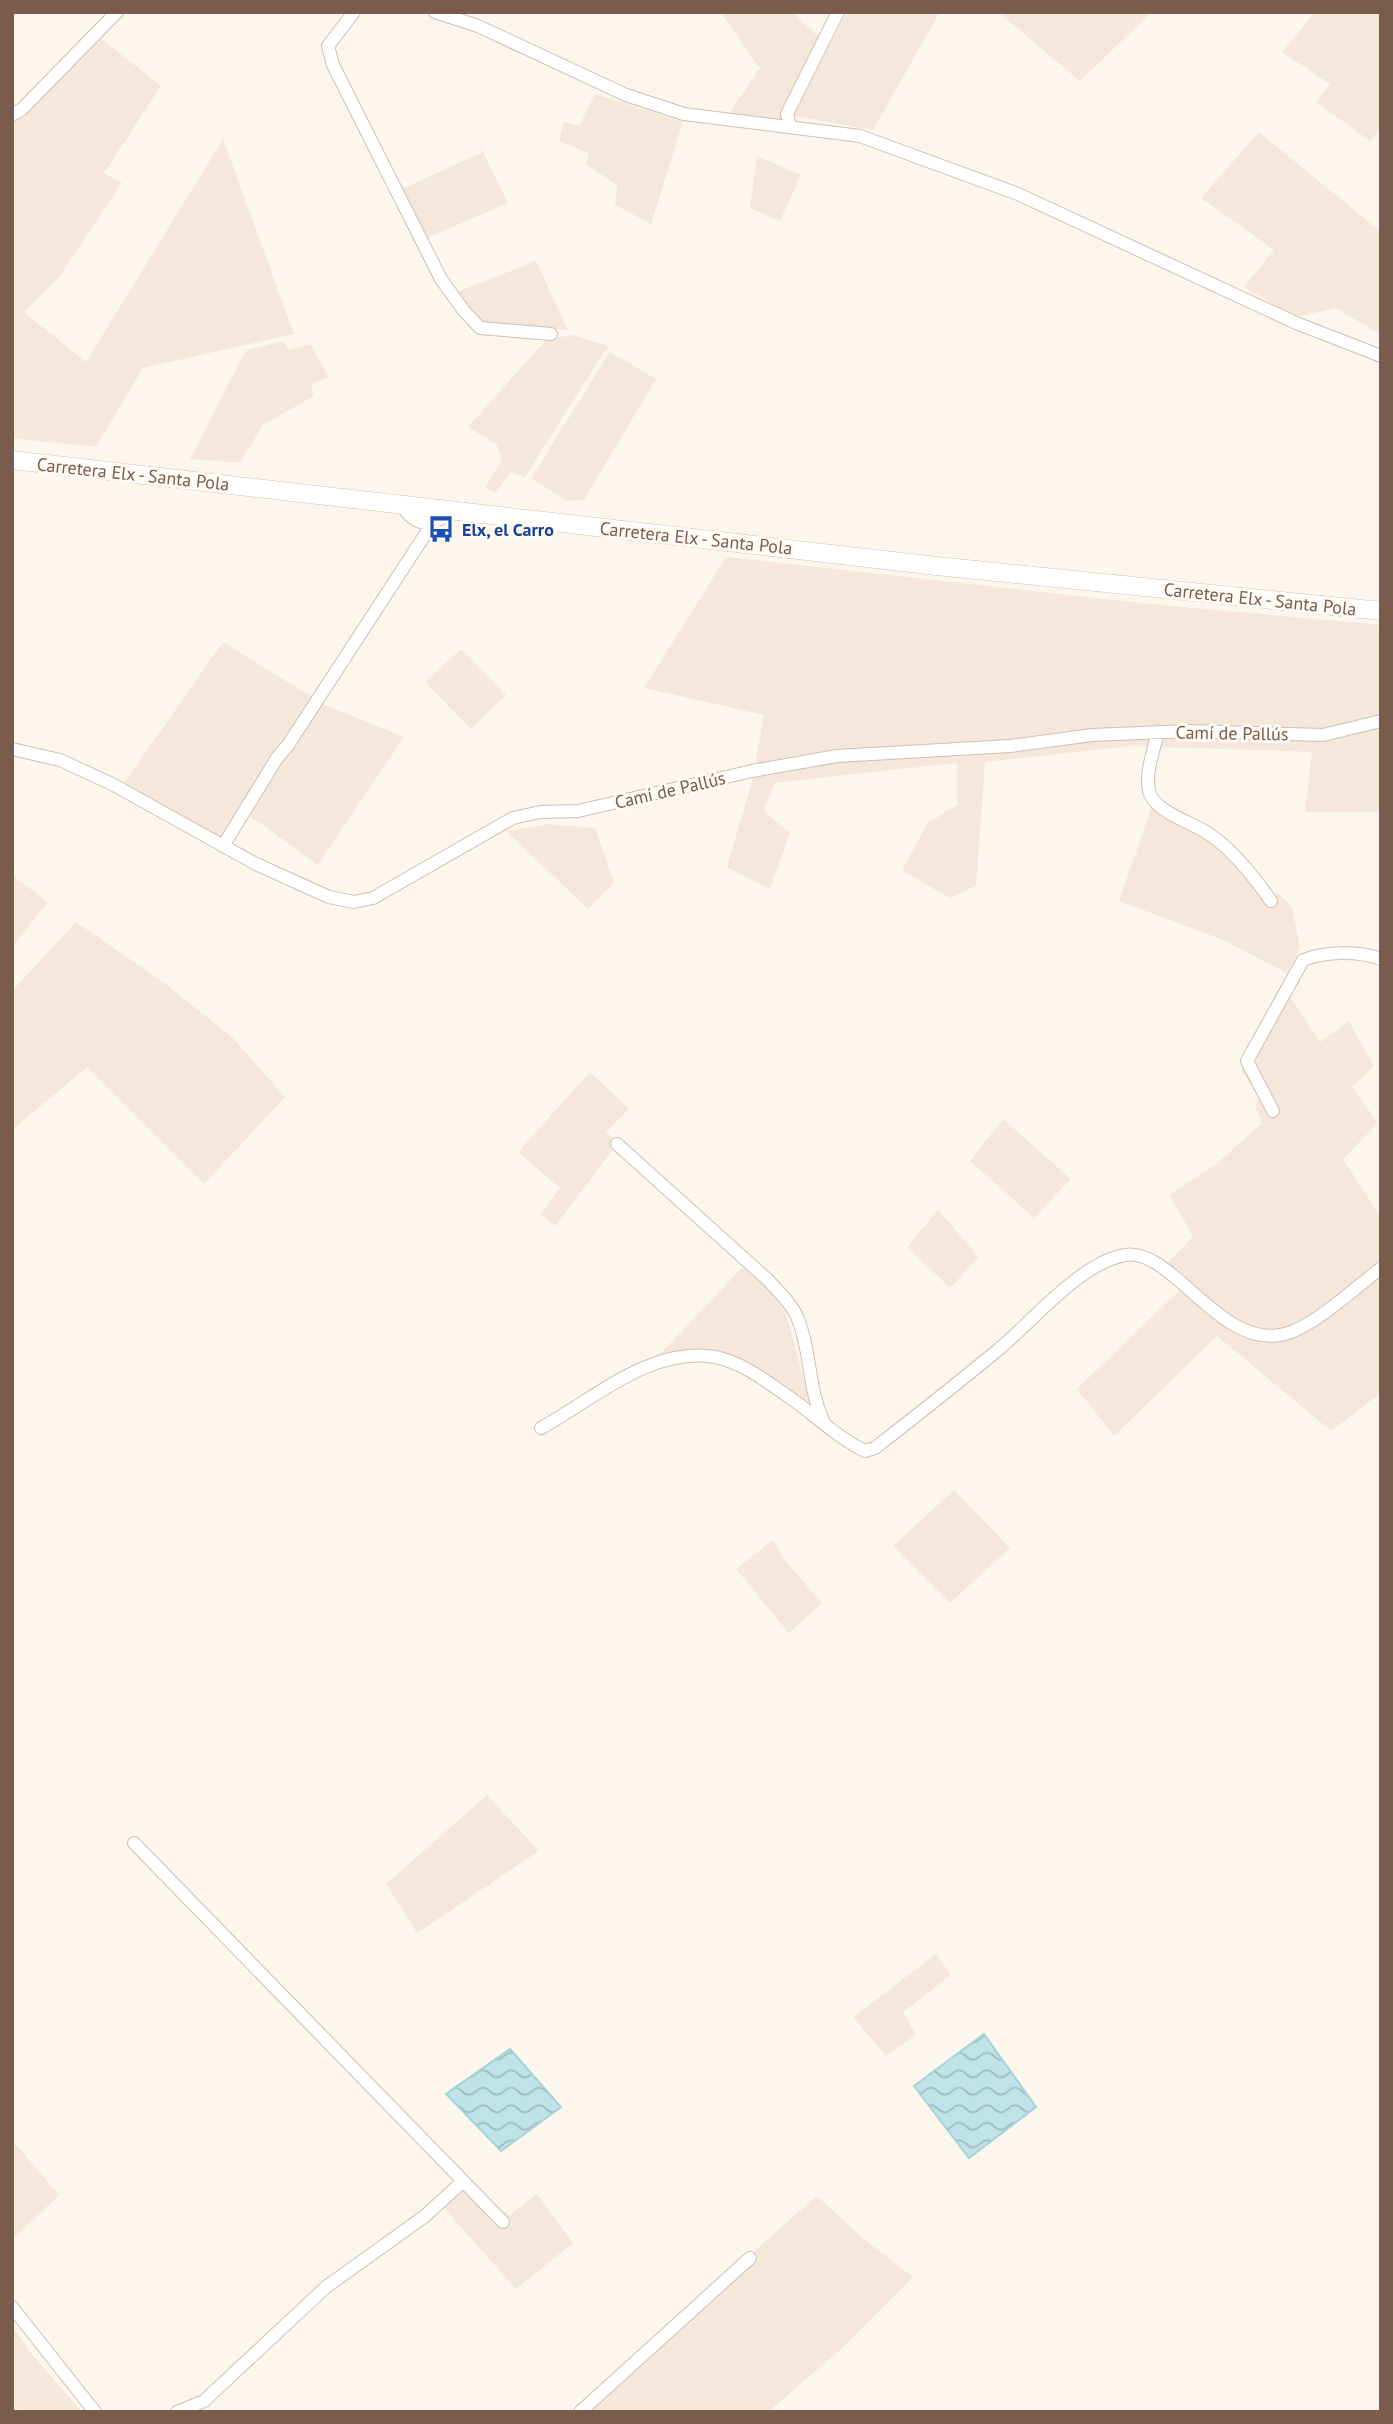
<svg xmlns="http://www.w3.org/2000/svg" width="1393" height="2424" viewBox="0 0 1393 2424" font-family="'PT Sans',sans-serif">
<defs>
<pattern id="water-waves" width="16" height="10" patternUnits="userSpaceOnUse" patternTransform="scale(1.75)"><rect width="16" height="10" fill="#bfe3e8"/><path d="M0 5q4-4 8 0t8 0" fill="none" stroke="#a0bbbe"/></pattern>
</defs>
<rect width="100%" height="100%" fill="#fdf6ec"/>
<!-- residential -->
<path fill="#f5e8da" d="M720 12H796L797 17 819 37 782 120 729 114 760 68Z
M847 12H940L873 130 794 116Z
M998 12H1152L1080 81Z
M1315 12H1381V130L1370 141 1316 102 1330 84 1282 52Z
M99 37 161 86 104 173 122 183 59 277 24 312 86 362 223 139 294 334 143 368 96 447 12 438V122L22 116Z
M595 94 683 122 651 224 615 205 617 185 586 164 589 153 559 141 564 122 579 126Z
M1259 132 1381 232V335L1336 308 1296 317 1244 287 1274 250 1201 198Z
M483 152 508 203 427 238 402 189Z
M757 156 801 175 780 221 750 208Z
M536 261 568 330 483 322 457 292Z
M573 335 608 346 525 477 511 472 495 493 485 487 502 460 496 444 468 427 547 339Z
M284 341 288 350 311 344 328 377 311 385 314 396 263 425 240 463 190 459 246 350Z
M610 352 656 379 584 500 567 501 531 478Z
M726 557 1141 603 1381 625V812H1305L1312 752 1132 746 985 762 976 886 949 898 902 870 928 823 957 805V763L775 783 764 811 790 833 770 889 727 867 751 785 764 715 644 688Z
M223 642 325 705 404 737 318 865 239 808 221 839 124 783Z
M461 649 506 695 471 729 425 682Z
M1152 806 1210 838 1270 898 1279 893 1292 908 1300 947 1287 973 1223 940 1119 901Z
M549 824 595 828 614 883 588 909 506 831Z
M12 875 48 902 12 948Z
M76 922 163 982 232 1037 285 1097 204 1184 87 1067 12 1130V991Z
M1289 995 1320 1042 1349 1021 1374 1066 1352 1087 1378 1123 1343 1159 1381 1217V1393L1331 1431 1217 1336 1114 1436 1077 1389 1188 1282 1167 1264 1193 1236 1169 1195 1215 1165 1262 1123 1255 1106 1259 1098 1241 1070Z
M590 1072 629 1109 606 1132 617 1144 555 1226 541 1214 560 1188 518 1152Z
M1003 1119 1071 1179 1034 1218 970 1161Z
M938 1210 979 1257 950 1288 907 1247Z
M743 1267 783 1303 812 1409 708 1352 657 1357Z
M954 1490 1010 1548 950 1603 893 1546Z
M773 1540 787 1563 822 1603 789 1633 736 1569Z
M487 1795 539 1851 417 1933 386 1884Z
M936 1954 951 1975 903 2012 916 2035 886 2056 853 2017Z
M12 2140 59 2195 12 2240Z
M462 2189 510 2215 537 2194 573 2243 516 2289 443 2207Z
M817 2196 865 2240 913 2277 841 2349 768 2412H590L754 2259 752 2253Z
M12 2326 29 2351 82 2412 12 2409Z"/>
<!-- water -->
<path fill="url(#water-waves)" stroke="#a5d3da" stroke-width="2" d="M984 2034 1036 2107 969 2158 914 2086Z
M510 2049 561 2107 501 2151 446 2094Z"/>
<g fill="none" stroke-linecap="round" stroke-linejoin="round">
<defs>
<path id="street" d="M354 12 328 46 333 65 441 279 464 311 480 328 551 334
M435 12 478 26 626 95 684 114 860 136 1018 194 1296 323 1381 356
M12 115 22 109 117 12
M790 126 787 114 838 12
M401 504C416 529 432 527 453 510
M1158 732C1154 750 1145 772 1149 791 1154 812 1192 822 1209 834 1233 850 1255 878 1271 901
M12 749 60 760 112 784 256 864 329 897 354 902 373 898 513 818 540 812 578 811 752 771 837 756 1010 746 1092 735 1189 731 1323 735 1381 721
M223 846 277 758 288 745 432 524
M1273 1111 1247 1061 1303 960C1326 951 1358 951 1381 959
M617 1144 768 1280C779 1292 792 1304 798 1319 811 1351 808 1388 823 1420
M541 1428C594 1399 651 1346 715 1357 741 1362 765 1380 786 1395 812 1412 836 1437 865 1451L875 1448C916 1416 958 1383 999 1349 1033 1321 1080 1263 1125 1255 1173 1247 1220 1351 1285 1334 1315 1326 1356 1287 1381 1268
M134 1843 503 2222
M12 2307 95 2412
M177 2412 204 2401 326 2287 425 2216 462 2182
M580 2412 750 2258"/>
<path id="secondary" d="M12 460 937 566 1381 611"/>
</defs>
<!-- street casing -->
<use href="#street" stroke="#d1beb0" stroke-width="14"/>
<!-- secondary casing -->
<use href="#secondary" stroke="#d6c0b0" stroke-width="19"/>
<!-- street -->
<use href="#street" stroke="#fff" stroke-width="12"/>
<!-- secondary -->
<use href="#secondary" stroke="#fff" stroke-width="18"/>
</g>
<!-- icons -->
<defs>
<symbol id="bus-bare" viewBox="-9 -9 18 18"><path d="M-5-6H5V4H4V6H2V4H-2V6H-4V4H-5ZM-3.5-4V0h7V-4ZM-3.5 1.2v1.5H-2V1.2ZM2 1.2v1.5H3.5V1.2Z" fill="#1a4fb4" stroke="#fffaf3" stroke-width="2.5" paint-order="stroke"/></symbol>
</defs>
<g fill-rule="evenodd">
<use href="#bus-bare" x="422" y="510" width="38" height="38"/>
</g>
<g text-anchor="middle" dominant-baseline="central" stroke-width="6" stroke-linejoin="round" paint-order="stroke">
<!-- street labels -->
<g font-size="18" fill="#7a5c4d" stroke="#fffaf3">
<text transform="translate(133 474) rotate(6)">Carretera Elx - Santa Pola</text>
<text transform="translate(696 538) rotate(6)">Carretera Elx - Santa Pola</text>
<text transform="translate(1260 599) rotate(6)">Carretera Elx - Santa Pola</text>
<text transform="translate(1232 733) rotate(1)">Camí de Pallús</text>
<text transform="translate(670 790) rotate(-13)">Camí de Pallús</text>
</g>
<!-- transit labels -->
<g font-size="18" font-weight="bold" fill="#164399" stroke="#fffaf3" text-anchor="start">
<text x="462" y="529">Elx, el Carro</text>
</g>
</g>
<!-- border -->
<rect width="1393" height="2424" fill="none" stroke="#7a5c4d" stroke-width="28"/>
</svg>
